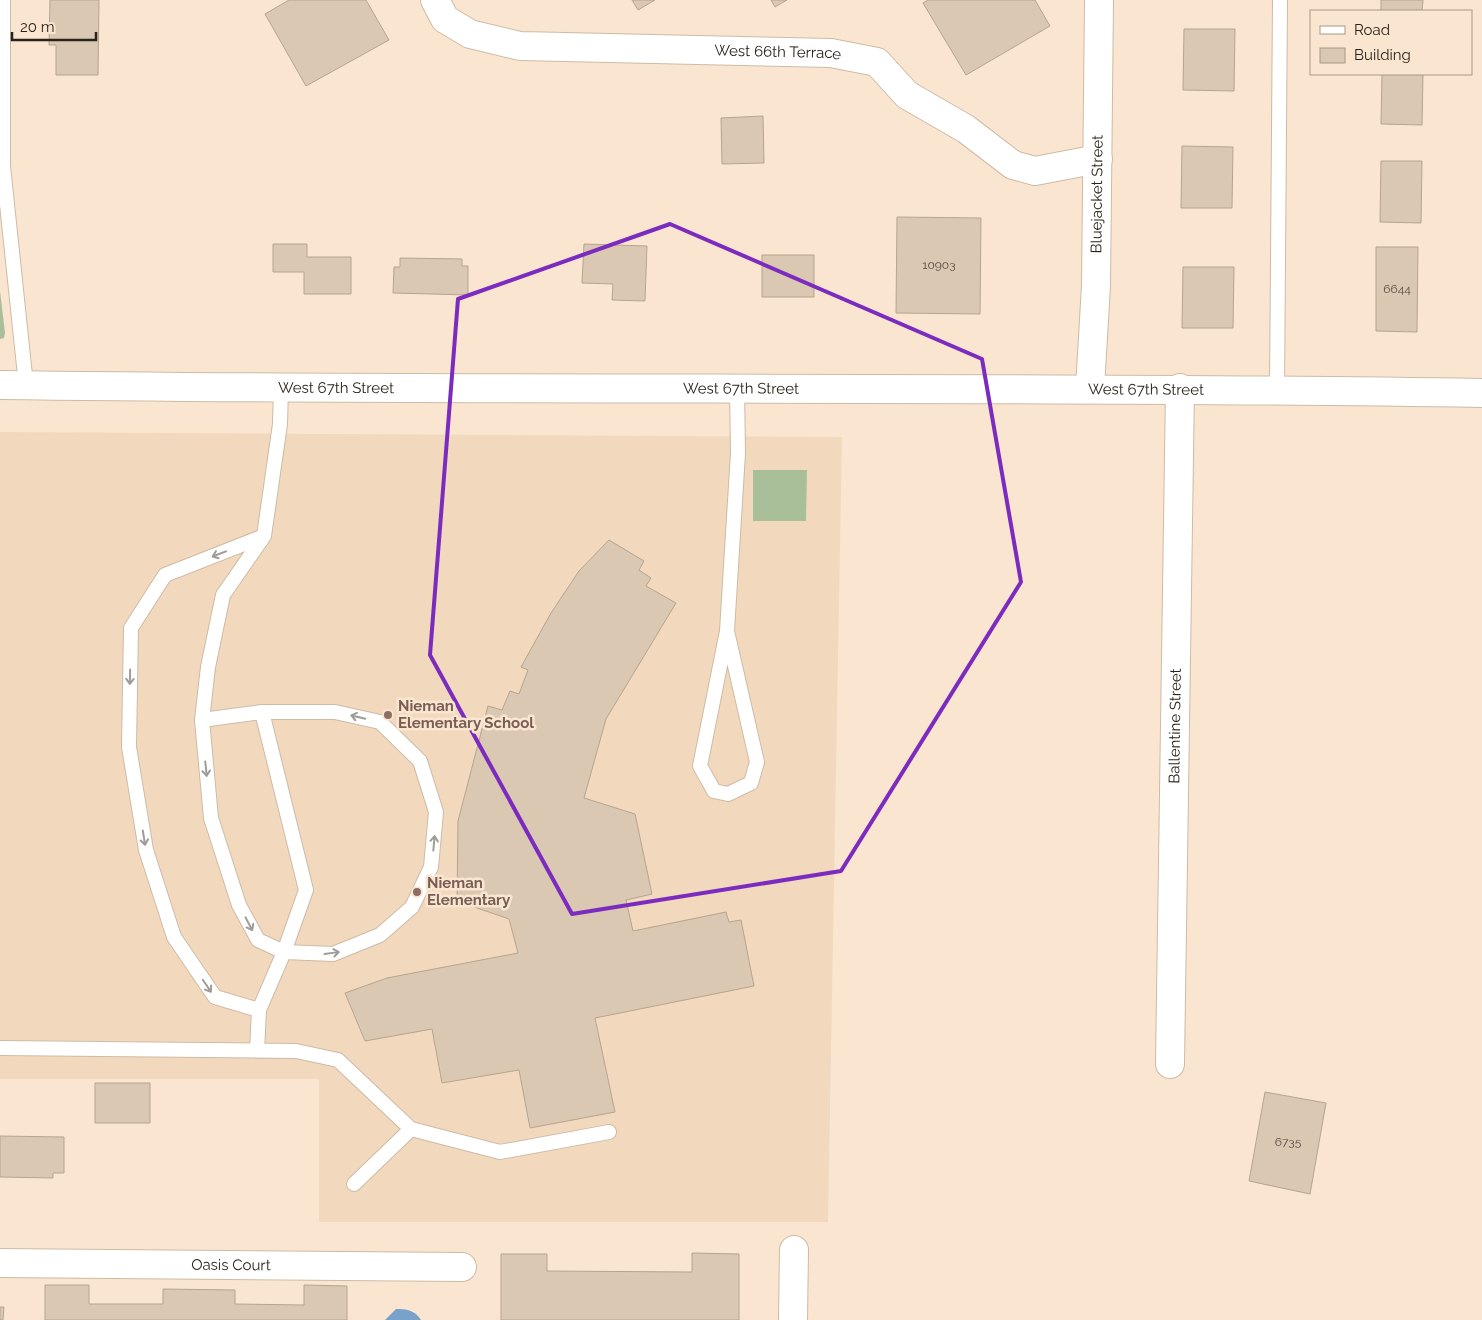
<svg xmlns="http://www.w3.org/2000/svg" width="1482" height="1320" viewBox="0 0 1482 1320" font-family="Raleway,sans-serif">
<rect width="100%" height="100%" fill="#fae6d0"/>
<!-- built -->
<path fill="#f2d9be" d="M0 432 842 437 828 1222H319V1079H0Z"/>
<!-- green -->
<path fill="#a8bf99" d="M0 291 5 333 4 338 0 339Z
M753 470H807L806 521H753Z"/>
<!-- water -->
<path fill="#78a2ca" d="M396 1309C406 1309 415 1310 421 1320H385Z"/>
<!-- building -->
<path fill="#dbc8b3" stroke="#b6a48f" d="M50 0H99L98 75H56V45H49Z
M289 0H366L389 40 306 86 265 14Z
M632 0H655L638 10Z
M771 0H787L775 7Z
M928 0H1035L1050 26 966 75 923 3Z
M1381 0H1423L1422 11H1381Z
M1184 29H1235L1234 91 1183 90Z
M1382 74H1423L1422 125 1381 124Z
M763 116 764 163 722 164 721 118Z
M1182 146 1233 147 1232 208H1181Z
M1381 161H1422L1421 223 1380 222Z
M897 217 981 218 980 314 896 313Z
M273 244H307V257H351V294H304V272H273Z
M584 244 647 246 645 301 612 300 613 284 582 283Z
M1376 247H1418L1417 332 1376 331Z
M762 255H814V297H762Z
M400 258 462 259V266H468V295L393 293 394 267H400Z
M1183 267H1234L1233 328H1182Z
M609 540 644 561 639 570 651 578 646 586 676 603 606 719 584 798 635 814 652 894 626 900 633 931 726 912 729 922 741 920 754 986 595 1018 615 1112 530 1128 519 1070 442 1083 432 1029 365 1041 345 993 387 978 518 953 509 919 457 901 458 821 488 706 502 710 510 691 519 694 528 670 521 667 551 613 579 571Z
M95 1083H150V1123H95Z
M1265 1092 1326 1103 1310 1194 1249 1181Z
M0 1136 64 1137V1173H53V1178L0 1177Z
M692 1253 739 1254V1320H501V1254H547V1271L692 1272Z
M45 1285H89V1304H163V1289L235 1290V1304L304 1305V1285L347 1286V1320H45Z
M0 1307H4L3 1320H0Z"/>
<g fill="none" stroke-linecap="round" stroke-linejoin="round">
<defs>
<path id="service" d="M3 0V166
M0 165 3 166 26 385
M1277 390 1280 0
M727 631 757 762 751 783 728 794 714 791 700 766 727 631 738 453 737 388
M202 720 262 712H335L380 722 420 761 436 812 431 867 412 907 380 935 333 954 284 952 306 890 262 712
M259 1010 215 997 174 937 146 850 129 747 131 628 165 575 264 536
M0 1048 296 1051 338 1060 411 1129 354 1184
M257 1051 259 1010 284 952 258 940 239 905 211 818 202 720 208 667 223 595 264 536 280 424 281 388
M411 1129 500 1152 609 1132"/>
<g id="minor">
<path id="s1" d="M435 0 445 19 470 34 520 46 831 53 877 62 907 95 966 129 1013 165 1035 171 1098 159"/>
<path id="s2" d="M1090 388 1096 286 1099 0"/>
<path id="s3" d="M1170 1064 1180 388"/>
<path id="s4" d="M0 1263 462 1267"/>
<path d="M793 1320 794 1250"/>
</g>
<g id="tertiary">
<path id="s5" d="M0 385C494 392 988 385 1482 393"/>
</g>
</defs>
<!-- service casing -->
<use href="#service" stroke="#cebba5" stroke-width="16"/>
<!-- minor casing -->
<use href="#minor" stroke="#cebba5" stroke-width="30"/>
<!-- tertiary casing -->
<use href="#tertiary" stroke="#cebba5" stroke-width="30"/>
<!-- service -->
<use href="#service" stroke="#fff" stroke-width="14"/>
<!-- minor -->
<use href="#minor" stroke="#fff" stroke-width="28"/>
<!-- tertiary -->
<use href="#tertiary" stroke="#fff" stroke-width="28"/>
</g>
<!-- one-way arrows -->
<defs><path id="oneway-shaft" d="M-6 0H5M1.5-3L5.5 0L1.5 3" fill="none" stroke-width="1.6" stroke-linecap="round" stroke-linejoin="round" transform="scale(1.25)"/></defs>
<g stroke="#9f9c98">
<use href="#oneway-shaft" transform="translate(219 554) rotate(159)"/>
<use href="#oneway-shaft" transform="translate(130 677) rotate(91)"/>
<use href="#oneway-shaft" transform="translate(358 717) rotate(-167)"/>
<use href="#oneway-shaft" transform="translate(206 769) rotate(84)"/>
<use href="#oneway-shaft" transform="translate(144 838) rotate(81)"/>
<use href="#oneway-shaft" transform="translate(434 843) rotate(-85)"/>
<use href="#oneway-shaft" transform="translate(249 924) rotate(62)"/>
<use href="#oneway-shaft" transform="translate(332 953) rotate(-8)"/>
<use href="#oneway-shaft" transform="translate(207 986) rotate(56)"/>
</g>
<!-- marked area -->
<path fill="none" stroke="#7b2cbf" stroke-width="4" stroke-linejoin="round" d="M670 224 982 359 1021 582 841 871 572 914 430 655 458 299Z"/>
<!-- markers -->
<g fill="#8d6e63" stroke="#fae6d0" stroke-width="2">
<circle cx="388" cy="715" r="5"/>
<circle cx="417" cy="892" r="5"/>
</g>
<g text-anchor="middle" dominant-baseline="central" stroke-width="5" stroke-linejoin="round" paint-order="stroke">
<!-- number labels -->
<g font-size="12" fill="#564c41">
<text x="939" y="265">10903</text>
<text x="1397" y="289">6644</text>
<text x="1288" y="1142">6735</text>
</g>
<!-- street labels -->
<g font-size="15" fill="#2a231b" stroke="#fae6d0">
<text stroke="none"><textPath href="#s1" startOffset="360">West 66th Terrace</textPath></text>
<text stroke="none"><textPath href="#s2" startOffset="194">Bluejacket Street</textPath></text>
<text stroke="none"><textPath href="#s5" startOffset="336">West 67th Street</textPath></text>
<text stroke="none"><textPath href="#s5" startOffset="741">West 67th Street</textPath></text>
<text stroke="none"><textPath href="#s5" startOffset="1146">West 67th Street</textPath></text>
<text stroke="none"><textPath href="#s3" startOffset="338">Ballentine Street</textPath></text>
<text stroke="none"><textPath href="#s4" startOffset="231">Oasis Court</textPath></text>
</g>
<!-- education labels -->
<g font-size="15" font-weight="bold" fill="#785e54" stroke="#fae6d0" text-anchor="start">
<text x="398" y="706">Nieman<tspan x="398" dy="17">Elementary School</tspan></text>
<text x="427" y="883">Nieman<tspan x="427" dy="17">Elementary</tspan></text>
</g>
</g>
<!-- legend -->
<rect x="1310" y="10" width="162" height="65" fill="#fae6d0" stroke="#a79888"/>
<rect x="1320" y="26" width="25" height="8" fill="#ffffff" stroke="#a79888"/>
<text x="1354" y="35" font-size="15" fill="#2a231b">Road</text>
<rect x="1320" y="48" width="25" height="15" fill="#dbc8b3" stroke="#a79888"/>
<text x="1354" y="60" font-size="15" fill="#2a231b">Building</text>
<!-- scale -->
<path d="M12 32v8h84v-8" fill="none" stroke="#2a231b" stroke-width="2.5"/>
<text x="20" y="32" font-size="15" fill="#2a231b" stroke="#fae6d0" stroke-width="4" paint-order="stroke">20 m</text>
</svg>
